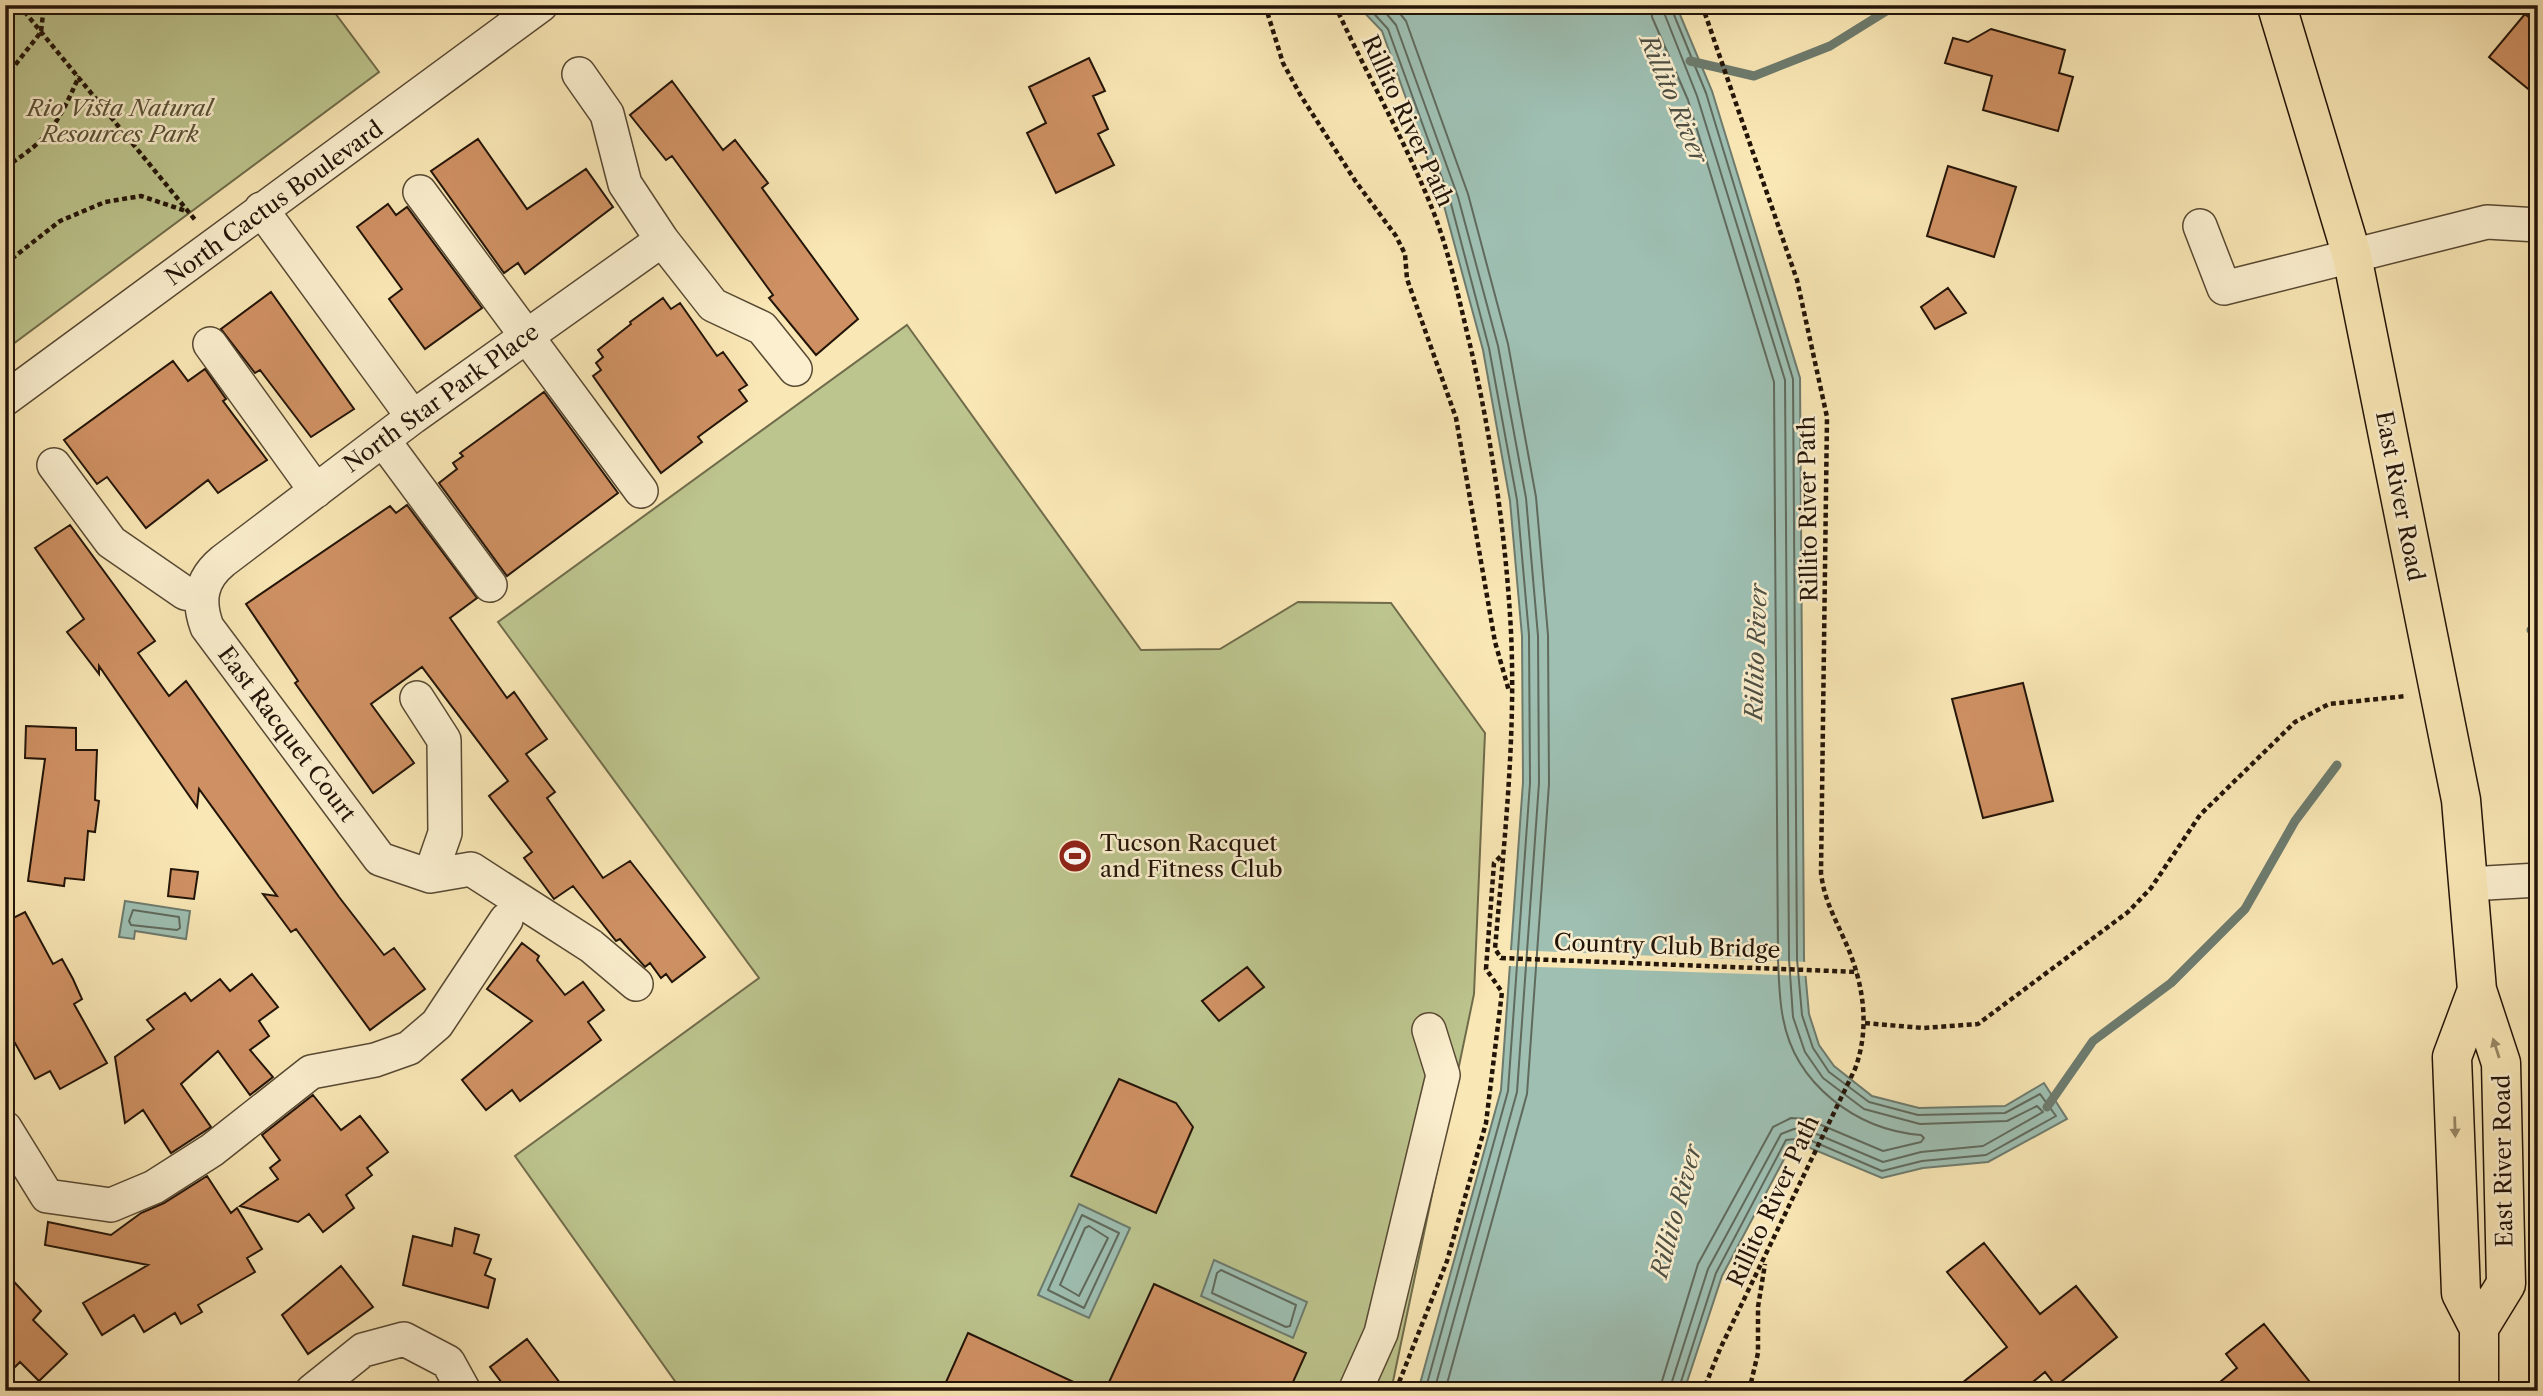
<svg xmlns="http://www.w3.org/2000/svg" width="2543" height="1396" viewBox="0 0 2543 1396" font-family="'Libre Caslon Text',serif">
<rect width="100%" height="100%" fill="#f9e7b5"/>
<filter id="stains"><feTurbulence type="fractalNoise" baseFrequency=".00286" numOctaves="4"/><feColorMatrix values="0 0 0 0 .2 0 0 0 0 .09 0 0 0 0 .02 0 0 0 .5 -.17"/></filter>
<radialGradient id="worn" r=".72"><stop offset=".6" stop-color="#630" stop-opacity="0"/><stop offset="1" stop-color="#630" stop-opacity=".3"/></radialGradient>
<!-- green -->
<path fill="#bdc58e" stroke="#706c4b" stroke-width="2" d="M5 5H329L379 72 5 350Z
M907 325 1141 650 1220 649 1298 602 1391 603 1485 733 1474 994 1391 1391H682L515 1156 759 978 498 622Z"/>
<!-- water -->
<path fill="#9ebfb2" stroke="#6d7b6e" stroke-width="2" d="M1357 5H1676L1712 91 1800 378 1804 959 1809 1014 1819 1045 1834 1066 1872 1096 1919 1108 2005 1106 2044 1083 2067 1119 1988 1162 1923 1168 1882 1178 1803 1145 1791 1146 1722 1276 1684 1391H1418L1501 1090 1523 782 1522 636 1510 501 1483 350 1443 202 1382 31Z
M125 901 190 911 186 939 135 931 134 939 119 937Z
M1079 1204 1130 1228 1089 1318 1038 1295Z
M1214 1260 1307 1302 1293 1338 1201 1296Z"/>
<!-- pier -->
<path fill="#f9e7b5" d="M1509 950 1808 962 1809 976 1508 966Z"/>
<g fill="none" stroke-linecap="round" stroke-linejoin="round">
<!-- shore -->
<path stroke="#606a5d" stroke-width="2" d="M1366 5 1388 29 1450 200 1489 348 1517 500 1529 635 1530 783 1508 1091 1425 1391
M1379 5 1396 25 1458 197 1498 346 1526 498 1538 636 1539 783 1517 1092 1434 1391
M1393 5 1406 21 1468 194 1508 344 1536 497 1548 635 1549 784 1527 1094 1445 1391
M1651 5 1652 17 1688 100 1774 382 1778 959C1779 978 1779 999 1783 1018 1795 1084 1856 1130 1921 1135L1924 1138 1921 1142 1883 1151 1807 1119 1791 1118 1773 1127 1698 1264 1659 1391
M1661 5 1697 96 1785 380 1789 959 1793 1017 1805 1052 1823 1078 1864 1109 1920 1124 2007 1121 2037 1106 2043 1112 1983 1146 1921 1152 1883 1162 1807 1130 1794 1129 1781 1134 1708 1269 1669 1391
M1670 5 1706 93 1793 379 1797 959 1802 1015 1813 1048 1829 1072 1869 1102 1918 1115 2005 1113 2040 1094 2056 1116 1986 1155 1922 1161 1882 1171 1805 1138 1786 1140 1716 1273 1678 1391
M133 910 179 917 180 928 177 930 131 925 129 921Z
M1082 1215 1119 1233 1084 1308 1048 1290Z
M1089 1226 1108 1238 1079 1296 1060 1285 1085 1228Z
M1221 1270 1296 1305 1290 1326 1286 1327 1212 1293 1217 1273Z"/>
<!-- stream -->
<path stroke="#6d7b6e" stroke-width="9" d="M1690 61 1754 76 1830 46 1896 5
M2531 630 2538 628
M2047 1107 2093 1041 2171 983 2245 909 2295 821 2337 765"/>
</g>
<!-- building -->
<path fill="#cf9163" stroke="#231408" stroke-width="2" d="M2525 14 2538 25V97L2489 57Z
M1991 29 2065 50 2059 73 2073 77 2058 131 1983 110 1992 76 1945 63 1953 38 1968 42Z
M1089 58 1105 91 1093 96 1108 129 1098 134 1114 165 1056 193 1027 133 1046 123 1029 87Z
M672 81 723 150 735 140 768 183 762 188 858 319 816 355 769 298 773 295 672 156 666 160 630 115Z
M478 139 527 209 586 169 613 207 525 274 518 263 504 273 431 171Z
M1948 166 2016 187 1994 257 1927 236Z
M388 204 396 215 407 207 482 308 425 349 389 299 402 289 357 227Z
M1948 288 1966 313 1935 329 1921 307Z
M271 292 354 409 311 437 260 370 255 373 221 329Z
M663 298 671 309 680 303 717 356 723 352 747 385 739 390 747 401 698 437 702 442 661 473 593 376 601 370 596 363 603 357 598 350 631 324 630 322Z
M173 361 188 381 205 369 226 399 223 401 267 460 218 493 208 480 146 528 107 477 97 484 64 440Z
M544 392 618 493 507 576 439 483 457 469 453 463 463 456 460 453Z
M407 505 477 598 450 618 507 698 514 692 547 739 526 754 555 792 547 798 603 878 630 861 705 957 672 982 666 974 661 978 650 963 645 967 620 939 616 941 573 886 554 899 524 858 532 852 489 796 508 781 422 667 371 704 414 763 373 793 295 683 298 681 246 604 390 506 396 513Z
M70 525 155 641 138 653 169 696 186 681 339 897 384 955 394 948 425 989 370 1030 296 929 291 932 263 894 277 896 199 789 197 807 99 666V674L67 632 84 619 35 548Z
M2023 683 2053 801 1983 818 1952 699Z
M26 726 76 728V750H97L95 800 99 801 95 832 88 831 84 880 65 878 64 886 28 881 45 759 25 758Z
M171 869 198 872 194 899 168 896Z
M25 912 53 964 62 959 73 979 82 999 74 1004 107 1063 60 1089 50 1071 35 1079 15 1043 5 1048V922Z
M522 943 539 956 537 960 565 995 583 982 604 1010 588 1022 601 1040 520 1101 512 1090 486 1110 462 1080 532 1021 487 989Z
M1247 967 1264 987 1219 1021 1202 1001Z
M252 974 278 1007 259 1021 269 1036 250 1050 273 1077 250 1095 218 1051 181 1084 211 1127 171 1153 143 1110 125 1123 115 1057 154 1029 147 1020 185 993 191 1001 220 979 230 991Z
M1119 1079 1176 1103 1193 1127 1156 1213 1071 1176Z
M313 1095 341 1130 360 1116 388 1152 367 1168 372 1175 346 1195 354 1208 323 1232 309 1214 298 1222 240 1206 278 1179 270 1168 280 1160 262 1135Z
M207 1176 231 1213 237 1208 262 1249 247 1258 255 1272 198 1305 202 1312 181 1324 175 1313 144 1332 134 1315 102 1335 83 1303 148 1265 45 1245 48 1222 111 1235 141 1213 164 1203Z
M455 1228 479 1235 474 1253 491 1259 485 1275 495 1279 488 1308 403 1285 413 1236 452 1246Z
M1984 1243 2040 1314 2076 1286 2117 1337 2056 1386 2045 1372 2022 1391H1952L2007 1347 1947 1272Z
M341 1266 373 1307 308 1354 282 1315Z
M5 1272 41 1311 33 1320 67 1354 39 1381 20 1362 5 1377Z
M1154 1284 1306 1353 1289 1391H1105Z
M2264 1324 2317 1391H2209L2237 1368 2226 1354Z
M968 1333 1093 1391H942Z
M527 1339 566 1391H508L490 1367Z"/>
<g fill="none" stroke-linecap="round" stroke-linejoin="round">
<defs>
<path id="minor" d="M579 74 607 114 625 184 662 240 713 305 762 328 795 369
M420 192 641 491
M261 209 413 417
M2200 226 2224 288 2487 222 2538 225
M210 344 316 491
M5 399 541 5
M383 440 490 585
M54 465 111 542 185 593 202 595
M417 698 444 740 445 833 430 876
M2469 884 2538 880
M636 984 591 946 471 869 430 876 380 859 207 627C197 600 201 579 223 561L413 417 662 240
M5 1128 47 1196 111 1205 154 1187 212 1150 311 1072 375 1060 409 1048 437 1024 506 920
M312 1391 363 1350 404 1339 448 1362 464 1391
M1355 1391 1381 1333 1443 1075 1429 1030"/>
<path id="major" d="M2278 10 2352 256 2461 800 2477 990 2501 1063 2506 1284 2479 1328
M2477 990 2452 1057 2461 1293 2479 1328V1391"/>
</defs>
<!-- minor casing -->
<use href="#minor" stroke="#584933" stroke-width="36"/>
<!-- major casing -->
<use href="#major" stroke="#231408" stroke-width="41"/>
<!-- path -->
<path stroke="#231408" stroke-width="4.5" stroke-dasharray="5 3.5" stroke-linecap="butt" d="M19 5 196 221
M1265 5 1283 63 1301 96 1356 182 1396 236 1405 254 1407 279 1456 418 1495 642 1509 691
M1335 5C1367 76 1407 143 1435 216 1451 259 1460 304 1471 349 1492 441 1506 537 1511 632 1516 737 1504 844 1495 949L1501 958 1858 972
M1702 5 1797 280 1827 417 1821 873C1824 899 1834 916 1844 939 1863 980 1871 1026 1855 1069L1720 1349 1703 1391
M5 78 41 32 44 5
M5 167C49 140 59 122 79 76
M5 264 60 221 105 202 141 196 189 212
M1865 1023 1923 1028 1978 1024 2128 912 2151 888 2200 815 2295 722 2329 704 2407 696
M1396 1390 1447 1261 1486 1123 1502 992 1486 969 1494 863 1502 855
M1749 1391 1758 1353V1307L1765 1264"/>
<!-- minor -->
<use href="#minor" stroke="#fbefcf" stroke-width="33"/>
<!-- major -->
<use href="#major" stroke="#f9e7b5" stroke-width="38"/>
</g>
<!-- one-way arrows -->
<defs><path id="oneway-solid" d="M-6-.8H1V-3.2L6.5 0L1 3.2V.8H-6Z" transform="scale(1.75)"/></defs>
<g fill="#998867">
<use href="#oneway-solid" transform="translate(2496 1048) rotate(-108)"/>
<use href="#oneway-solid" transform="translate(2455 1127) rotate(88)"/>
</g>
<!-- icons -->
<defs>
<symbol id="stadium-disc" viewBox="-11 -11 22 22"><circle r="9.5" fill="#8f2418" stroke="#fbefcf"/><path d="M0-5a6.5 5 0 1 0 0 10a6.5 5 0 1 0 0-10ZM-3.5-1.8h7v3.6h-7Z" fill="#fff"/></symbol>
</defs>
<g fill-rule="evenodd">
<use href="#stadium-disc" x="1056" y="837" width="38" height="38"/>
</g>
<g text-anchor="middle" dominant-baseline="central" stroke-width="5" stroke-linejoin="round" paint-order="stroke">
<!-- park labels -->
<g font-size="23" font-style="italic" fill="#595237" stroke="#fbefcf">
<text x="120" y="108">Rio Vista Natural<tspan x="120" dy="26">Resources Park</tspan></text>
</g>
<!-- street labels -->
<g font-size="23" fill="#231408" stroke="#fbefcf">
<text transform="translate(1408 121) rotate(65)">Rillito River Path</text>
<text transform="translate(274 203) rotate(-36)">North Cactus Boulevard</text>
<text transform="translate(441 398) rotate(-36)">North Star Park Place</text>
<text transform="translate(2400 496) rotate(79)">East River Road</text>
<text transform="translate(1808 509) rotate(-91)">Rillito River Path</text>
<text transform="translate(287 734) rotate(53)">East Racquet Court</text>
<text transform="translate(1667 946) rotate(2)">Country Club Bridge</text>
<text transform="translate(2503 1161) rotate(-91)">East River Road</text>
<text transform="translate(1773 1201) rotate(-65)">Rillito River Path</text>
</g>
<!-- poi labels -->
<g font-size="23" fill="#231408" stroke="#fbefcf" text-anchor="start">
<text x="1100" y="843">Tucson Racquet<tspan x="1100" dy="26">and Fitness Club</tspan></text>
</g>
<!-- water labels -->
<g font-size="24" font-style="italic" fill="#4e5044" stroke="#fbefcf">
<text transform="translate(1674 99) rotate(67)">Rillito River</text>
<text transform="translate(1756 652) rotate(-88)">Rillito River</text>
<text transform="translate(1676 1211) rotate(-75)">Rillito River</text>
</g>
</g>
<!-- margin -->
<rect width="2543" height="1396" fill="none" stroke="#f9e7b5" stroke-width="28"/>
<rect x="7" y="7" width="2529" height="1382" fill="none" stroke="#231408" stroke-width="3.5"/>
<rect x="14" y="14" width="2515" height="1368" fill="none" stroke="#231408" stroke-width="2"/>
<rect width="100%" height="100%" filter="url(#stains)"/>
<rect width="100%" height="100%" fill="url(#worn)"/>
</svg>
